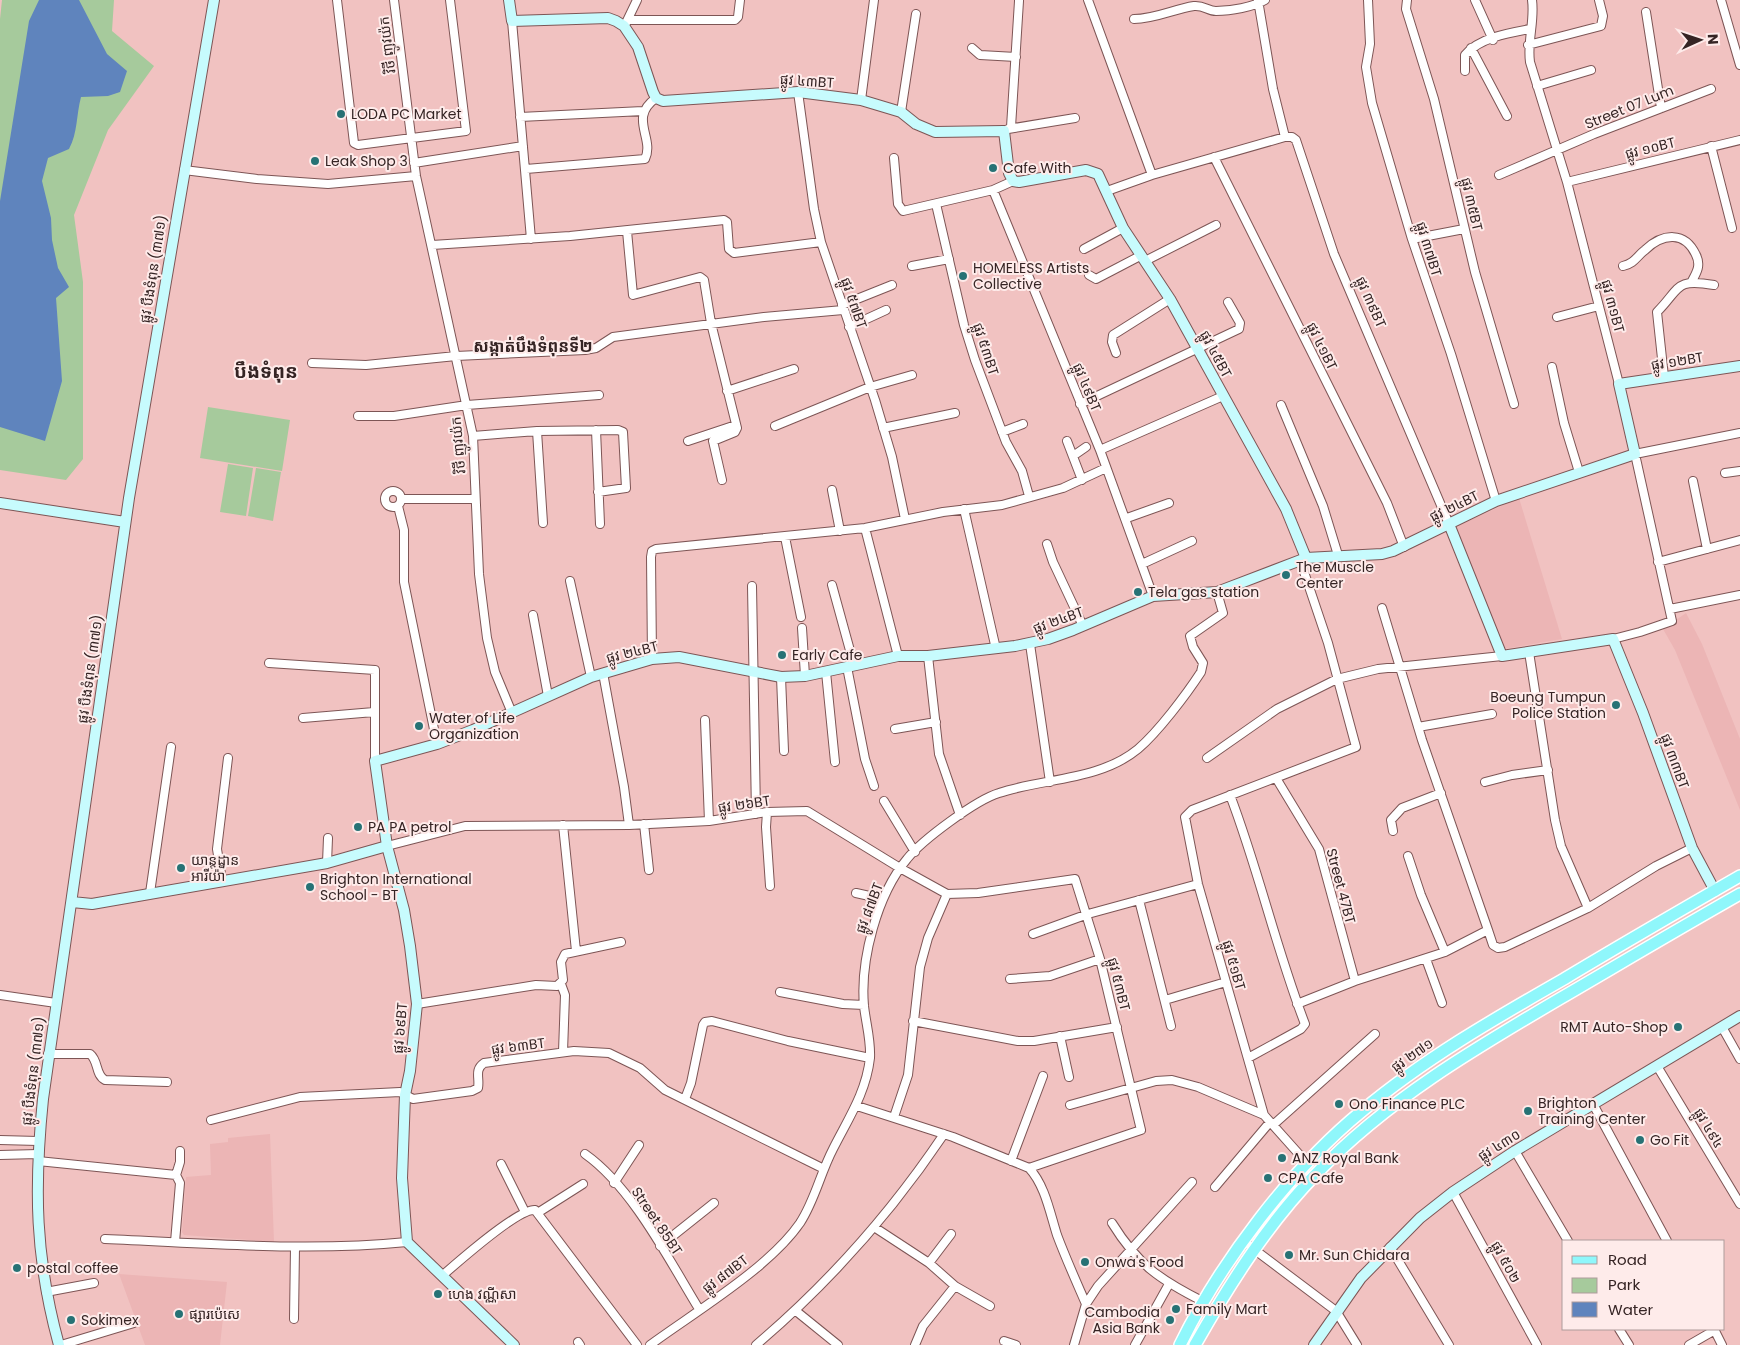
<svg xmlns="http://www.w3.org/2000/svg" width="1740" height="1345" viewBox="0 0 1740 1345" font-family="Poppins,'Noto Sans Khmer',sans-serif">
<rect width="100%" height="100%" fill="#f1c2c1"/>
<!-- built -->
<path fill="#ecb5b5" d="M1519 498 1562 639 1504 649 1455 527Z
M1686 613 1702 644 1740 739V810L1675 650 1663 629Z
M270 1134 274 1242 184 1235 182 1232 186 1177 211 1175 210 1144 228 1142V1138Z
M119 1274 227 1282 220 1345H145Z"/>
<!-- green -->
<path fill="#a6ca9c" d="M2 0H114L112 31 154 66 108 130 74 215 83 282V459L66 480 0 470V19Z
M208 407 290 420 282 471 200 458Z
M228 464 253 468 246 516 220 512Z
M256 468 281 472 273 521 248 516Z"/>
<!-- water -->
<path fill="#5f84bd" d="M39 0H79L107 54 127 71 120 92 108 96 81 97C76 116 78 132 69 149L48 158 42 181 51 218 52 240 58 268 69 287 56 298 62 381 45 441 0 427V201L29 21Z"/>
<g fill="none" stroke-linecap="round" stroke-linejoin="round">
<defs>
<path id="street" d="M337 0 354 143 358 145 466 131 450 0
M394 0 416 176 473 436 479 574 487 638 495 672 512 713
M1088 0 1152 175
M1258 0 1273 89 1285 137
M1368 0 1370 44 1366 67 1372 103 1412 239 1451 354 1496 501
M1407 0 1406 9 1434 99 1475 272 1514 404
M1475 0 1493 40
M1532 0C1535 21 1527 41 1530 62L1567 182 1619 384
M1721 0 1740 65
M1646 12 1661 108
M1134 19C1155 19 1174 9 1194 6 1204 5 1208 11 1216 11 1231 11 1253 7 1265 0
M628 20H735L738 17 740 0
M512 21 531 239
M626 23 637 0
M1528 45 1601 26 1603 16 1599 0
M972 48 980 55 1016 57
M1471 48 1507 116
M1465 71V55C1479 38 1508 33 1530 29
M1537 86 1591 70
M798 92 814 209 821 242 875 400 892 457 905 519
M861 100 874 0
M901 112 916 14
M520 117 643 111
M1011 127 1019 1
M1008 129 1075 118
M1711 146 1732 228
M1214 157 1387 503 1404 547
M894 158 898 204 903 211 993 190 1013 181
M414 163 523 146
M526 169 645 159C655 138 628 118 656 98
M184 170 257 179 328 184 416 176
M1499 175 1594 134 1711 89
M1567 182 1740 140
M993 190 1100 450 1153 596
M1107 191 1152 175 1285 137H1292L1296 140 1334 254 1449 524
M936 204 964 325 975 360 1006 442 1022 471 1029 496
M627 231 633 295 700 277 704 280 711 323 737 428 735 432 713 441 722 480
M1412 239 1464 229
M432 245 570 236 724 220 727 222 729 249 734 253 821 242
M1084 249 1123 228
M1145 261 1216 225
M912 266 949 259
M1623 266C1635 263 1636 257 1645 250 1663 233 1685 231 1696 255 1701 265 1697 272 1692 281
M1089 275 1096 279 1140 256
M842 305 892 285
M1557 317 1599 306
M849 327 886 310
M1116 353 1112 342 1113 335 1170 299
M312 363 366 365 456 356 585 350 596 348 613 337 764 317 843 310
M1552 367 1564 423 1579 472
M1664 377 1657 312C1681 288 1674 278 1714 285
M727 391 794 369
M1080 404 1239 329 1240 323 1228 302
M1281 405 1323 506 1338 555
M358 416H394L467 405 599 395
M775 426 870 387 912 375
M883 428 955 413
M596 430 600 524
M537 431 543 523
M1002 432 1023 424
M473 436 537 431 618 430 623 432 626 488 598 492
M688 441 736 425
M1067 441 1082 480
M1100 450 1223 396
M1073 456 1086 447
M1725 473 1740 471
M1693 481 1707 549
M832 490 840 531
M385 499a8 8 0 1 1 16 0a8 8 0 1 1-16 0Z
M402 499H475
M398 506 404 530V582L437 744
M964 509 996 649
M1127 518 1169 503
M865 528 898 656
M785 537 801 617
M1047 544 1053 562 1083 626
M1658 562 1740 540
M1142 564 1192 541
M570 581 591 677
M832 585 854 665
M752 586 756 814
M1382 608 1422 740 1488 930 1493 945 1498 948 1505 947 1588 908 1656 866 1692 848
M1670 609 1740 595
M533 615 548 696
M802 628 805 676
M1613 639 1640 632 1672 621 1635 454 1740 433
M1030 644 1050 782
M1529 652 1555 820 1561 846 1588 908
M928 656 939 754 960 815
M652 659 651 557 652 551 656 549 865 528 943 512 1002 505 1063 488 1106 468
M269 663 375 670V761
M847 667 865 759 874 786
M826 672 835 762
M603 673 624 787 629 825
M781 677 784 751
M303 718 374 712
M705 720 709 821
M1418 727 1492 714
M895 729 936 722
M1207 758 1277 709 1337 679 1378 669 1502 656
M1276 778 1319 849 1355 981
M1485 782 1512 775 1548 770
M1230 795C1259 871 1276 949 1305 1024L1301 1029 1248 1058
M884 801 915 852
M767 812 766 827 770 886
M644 824 649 870
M563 825 576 951
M1393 831 1391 820 1402 808 1441 793
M387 846 465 826 629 825 709 821 767 812 807 811 900 868 947 894 978 893 1075 879 1100 959 1141 1130 1029 1168
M1408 856 1421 895 1445 952
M327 863 328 838
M222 880 217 849 228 758
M150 893 171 747
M856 893 883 899
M1139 900 1171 1026
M1033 934 1088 914 1198 884
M1426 959 1442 1003
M1010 979 1050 976 1100 959
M561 984 565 995 563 1052
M780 992 843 1004 864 1005
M0 995 56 1003
M1165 1000 1226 982
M417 1004 536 985 557 986 563 980 561 962 565 954 621 942
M1297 1004 1355 981 1445 952 1488 930
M913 1021 1018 1041H1034L1117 1027
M1722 1027 1740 1059
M1060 1036 1069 1077
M48 1054H90C99 1061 95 1075 105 1080L167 1082
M1657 1066 1740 1204
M685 1099 691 1083 703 1025 705 1022 712 1021 788 1041 870 1058
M1593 1104 1667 1241
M1070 1105 1156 1081 1172 1080 1198 1087 1264 1115 1306 1162
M857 1106 953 1137 1029 1168C1045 1185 1050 1213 1057 1235 1066 1259 1076 1281 1086 1304
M1264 1115 1198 884 1185 817 1192 810 1356 747 1328 643 1300 560
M894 1117 908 1075 920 967 928 938 947 894
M211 1120 300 1097 400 1092 413 1099 472 1091 478 1088C480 1078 474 1070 484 1063L574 1051 609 1053 640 1068 665 1090 824 1169
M1273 1125 1375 1034
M0 1140 38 1141
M1515 1151 1568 1241
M585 1154C632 1187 669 1260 699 1309
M0 1155 38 1154
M38 1161 176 1175
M1011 1161 1043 1076
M501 1164 525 1212
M614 1183 639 1145
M1215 1187 1270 1122
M1453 1192 1537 1345
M539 1212 583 1184
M1112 1223C1138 1265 1160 1280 1204 1302
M874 1227 929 1263 955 1286 990 1306
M105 1239C206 1243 306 1252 407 1242
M1243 1241 1336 1311 1357 1345
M175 1242 180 1183 176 1175 180 1162V1151
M660 1246 714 1203
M1390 1247 1449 1345
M929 1263 951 1234
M443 1275C458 1262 519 1208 535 1210L637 1345
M46 1292 94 1283
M796 1311 838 1345
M294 1319 295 1247
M1619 1329 1629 1345
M1714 1329 1722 1345
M1004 1341 1016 1345
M578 1342 580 1345
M61 1345 134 1323
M650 1345C695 1312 769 1268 800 1223 815 1200 820 1174 833 1149 848 1119 866 1093 870 1058 871 1040 866 1024 864 1006 860 960 877 895 907 859 922 840 976 800 999 793 1043 778 1099 781 1138 749 1158 732 1186 695 1201 672L1203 663 1193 647 1190 636 1223 613 1217 592
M756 1345C829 1283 891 1213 944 1134
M915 1345 923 1326 955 1286
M1074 1345 1086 1304 1098 1286 1192 1182
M1135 1345 1169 1284
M1689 1345 1715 1330"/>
<path id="secondary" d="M509 0 512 21 608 18 616 21 624 26 638 47 653 92 656 98 663 101 798 92 861 100 901 112 916 124 935 132 1004 131 1009 173 1013 181 1019 182 1086 170 1098 174 1123 228 1170 299 1286 509 1306 558
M0 503 125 522
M1449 524 1502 656 1613 639 1643 713 1692 848 1715 891
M72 902 92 904 327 863 387 846
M59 1345C35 1258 34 1188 43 1099L129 498 214 0
M514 1345 407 1242 402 1178 405 1095 410 1071 417 1004 410 946 404 910 387 846 375 761 437 744 473 730 591 677 652 659 679 657 781 677 805 676 898 656H928L1015 646 1048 639 1073 630 1153 596 1217 592 1306 558 1382 554 1393 551 1496 501 1635 454 1619 384 1740 366
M1314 1345 1361 1278 1420 1218 1453 1192 1515 1151 1740 1016"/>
<path id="primary" d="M1180 1345C1220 1263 1291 1169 1362 1111 1424 1059 1494 1019 1564 979 1622 944 1681 910 1740 876
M1195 1345C1229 1285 1268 1223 1317 1173 1387 1100 1474 1049 1561 998 1621 963 1680 928 1740 894"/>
</defs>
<!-- street casing -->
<use href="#street" stroke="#7d5555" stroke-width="10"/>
<!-- secondary casing -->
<use href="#secondary" stroke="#7d5555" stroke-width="12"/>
<!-- primary casing -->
<use href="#primary" stroke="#fff" stroke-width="14"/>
<!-- street -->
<use href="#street" stroke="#fff" stroke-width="8"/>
<!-- secondary -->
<use href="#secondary" stroke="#c7fbfd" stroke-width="10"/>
<!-- primary -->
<use href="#primary" stroke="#8ff7fb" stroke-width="11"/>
</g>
<!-- markers -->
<g fill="#277275" stroke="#feebea" stroke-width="2">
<circle cx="341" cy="114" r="5"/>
<circle cx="315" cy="161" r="5"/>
<circle cx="993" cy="168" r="5"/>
<circle cx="963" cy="276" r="5"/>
<circle cx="1286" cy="575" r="5"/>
<circle cx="1138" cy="592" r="5"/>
<circle cx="782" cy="655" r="5"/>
<circle cx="1616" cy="705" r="5"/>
<circle cx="419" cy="726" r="5"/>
<circle cx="358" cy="827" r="5"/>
<circle cx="181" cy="868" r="5"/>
<circle cx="310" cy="887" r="5"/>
<circle cx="1678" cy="1027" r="5"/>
<circle cx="1339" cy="1104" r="5"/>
<circle cx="1528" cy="1111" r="5"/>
<circle cx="1640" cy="1140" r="5"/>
<circle cx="1282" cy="1158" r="5"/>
<circle cx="1268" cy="1178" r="5"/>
<circle cx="1289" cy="1255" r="5"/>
<circle cx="1085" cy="1262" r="5"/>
<circle cx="17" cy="1268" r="5"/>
<circle cx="438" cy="1294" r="5"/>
<circle cx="1176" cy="1309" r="5"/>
<circle cx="179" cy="1314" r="5"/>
<circle cx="71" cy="1320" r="5"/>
<circle cx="1170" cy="1320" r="5"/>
</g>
<g text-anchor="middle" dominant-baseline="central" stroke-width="4" stroke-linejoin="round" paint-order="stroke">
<!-- street labels -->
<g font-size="14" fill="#352424" stroke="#feebea">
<text transform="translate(387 45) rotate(-97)">វិថី ញូវយ៉ក</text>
<text transform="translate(807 81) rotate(4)">ផ្លូវ ៤៣BT</text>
<text transform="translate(1629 107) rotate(-22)">Street 07 Lum</text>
<text transform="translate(1650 148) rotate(-14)">ផ្លូវ ១០BT</text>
<text transform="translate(1472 204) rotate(77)">ផ្លូវ ៣៥BT</text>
<text transform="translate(1429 249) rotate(73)">ផ្លូវ ៣៧BT</text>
<text transform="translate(153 269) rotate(-81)">ផ្លូវ បឹងទំពុន (៣៧១)</text>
<text transform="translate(1371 302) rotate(66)">ផ្លូវ ៣៩BT</text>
<text transform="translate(854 303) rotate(71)">ផ្លូវ ៥៧BT</text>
<text transform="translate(1613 306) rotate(75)">ផ្លូវ ៣១BT</text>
<text transform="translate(1322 346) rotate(64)">ផ្លូវ ៤១BT</text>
<text transform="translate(986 349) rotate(72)">ផ្លូវ ៥៣BT</text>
<text transform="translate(1216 354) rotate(62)">ផ្លូវ ៤៥BT</text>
<text transform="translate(1677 361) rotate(-9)">ផ្លូវ ១២BT</text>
<text transform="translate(1087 387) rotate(67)">ផ្លូវ ៤៩BT</text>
<text transform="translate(458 445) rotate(-95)">វិថី ញូវយ៉ក</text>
<text transform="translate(1454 506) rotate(-26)">ផ្លូវ ២៤BT</text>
<text transform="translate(1058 620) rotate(-20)">ផ្លូវ ២៤BT</text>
<text transform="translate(632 652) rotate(-14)">ផ្លូវ ២៤BT</text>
<text transform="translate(90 669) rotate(-82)">ផ្លូវ បឹងទំពុន (៣៧១)</text>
<text transform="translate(1675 761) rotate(70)">ផ្លូវ ៣៣BT</text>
<text transform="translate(744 804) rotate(-8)">ផ្លូវ ២៦BT</text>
<text transform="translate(1341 886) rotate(75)">Street 47BT</text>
<text transform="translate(869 908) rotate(-69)">ផ្លូវ ៨៧BT</text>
<text transform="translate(1234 965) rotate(74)">ផ្លូវ ៥១BT</text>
<text transform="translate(1119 984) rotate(76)">ផ្លូវ ៥៣BT</text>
<text transform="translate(400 1028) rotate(-85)">ផ្លូវ ៦៩BT</text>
<text transform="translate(518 1046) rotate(-7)">ផ្លូវ ៦៣BT</text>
<text transform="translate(1412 1055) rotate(-35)">ផ្លូវ ២៧១</text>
<text transform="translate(33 1071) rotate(-83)">ផ្លូវ បឹងទំពុន (៣៧១)</text>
<text transform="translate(1709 1128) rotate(59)">ផ្លូវ ៤៩៤</text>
<text transform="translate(1499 1145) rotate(-32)">ផ្លូវ ៤៣០</text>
<text transform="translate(657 1221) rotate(56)">Street 85BT</text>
<text transform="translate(1506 1262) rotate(61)">ផ្លូវ ៥០២</text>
<text transform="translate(725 1274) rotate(-37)">ផ្លូវ ៨៧BT</text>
</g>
<!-- poi labels -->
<g font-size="14" fill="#352424" stroke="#feebea" text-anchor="start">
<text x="351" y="114">LODA PC Market</text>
<text x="325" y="161">Leak Shop 3</text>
<text x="1003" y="168">Cafe With</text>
<text x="973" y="268">HOMELESS Artists<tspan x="973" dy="16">Collective</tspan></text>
<text x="1296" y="567">The Muscle<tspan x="1296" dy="16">Center</tspan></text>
<text x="1148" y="592">Tela gas station</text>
<text x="792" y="655">Early Cafe</text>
<text x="1606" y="697" text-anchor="end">Boeung Tumpun<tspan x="1606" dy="16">Police Station</tspan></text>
<text x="429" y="718">Water of Life<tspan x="429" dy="16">Organization</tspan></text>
<text x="368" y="827">PA PA petrol</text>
<text x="191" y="860">យាន្ដដ្ឋាន<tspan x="191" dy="16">អារីយ៉ា</tspan></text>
<text x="320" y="879">Brighton International<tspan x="320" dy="16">School - BT</tspan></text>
<text x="1668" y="1027" text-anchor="end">RMT Auto-Shop</text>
<text x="1538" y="1103">Brighton<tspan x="1538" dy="16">Training Center</tspan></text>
<text x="1349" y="1104">Ono Finance PLC</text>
<text x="1650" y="1140">Go Fit</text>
<text x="1292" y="1158">ANZ Royal Bank</text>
<text x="1278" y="1178">CPA Cafe</text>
<text x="1299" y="1255">Mr. Sun Chidara</text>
<text x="1095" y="1262">Onwa's Food</text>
<text x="27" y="1268">postal coffee</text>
<text x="448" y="1294">ហេង វណ្ណីសា</text>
<text x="1186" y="1309">Family Mart</text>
<text x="1160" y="1312" text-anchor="end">Cambodia<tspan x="1160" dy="16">Asia Bank</tspan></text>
<text x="189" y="1314">ផ្សារប៉េសេ</text>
<text x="81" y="1320">Sokimex</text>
</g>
<!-- quarter labels -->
<g font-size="16" font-weight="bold" fill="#352424" stroke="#feebea">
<text x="533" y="346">សង្កាត់បឹងទំពុនទី២</text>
</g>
<!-- district labels -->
<g font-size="19" font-weight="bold" fill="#352424" stroke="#feebea">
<text x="266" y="371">បឹងទំពុន</text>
</g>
</g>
<!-- legend -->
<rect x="1562" y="1240" width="162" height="90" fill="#feebea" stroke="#ae9b9b"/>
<rect x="1572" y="1256" width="25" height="8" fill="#8ff7fb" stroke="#ae9b9b"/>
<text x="1608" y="1265" font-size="15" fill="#352424">Road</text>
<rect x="1572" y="1278" width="25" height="15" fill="#a6ca9c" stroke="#ae9b9b"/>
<text x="1608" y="1290" font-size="15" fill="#352424">Park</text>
<rect x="1572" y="1302" width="25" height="15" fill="#5f84bd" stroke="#ae9b9b"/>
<text x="1608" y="1315" font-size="15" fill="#352424">Water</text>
<!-- north arrow -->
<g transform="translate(1700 40) rotate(87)" stroke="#feebea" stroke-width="4" paint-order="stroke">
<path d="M0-4L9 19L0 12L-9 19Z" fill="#352424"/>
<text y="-8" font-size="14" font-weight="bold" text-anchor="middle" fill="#352424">N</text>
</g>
</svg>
